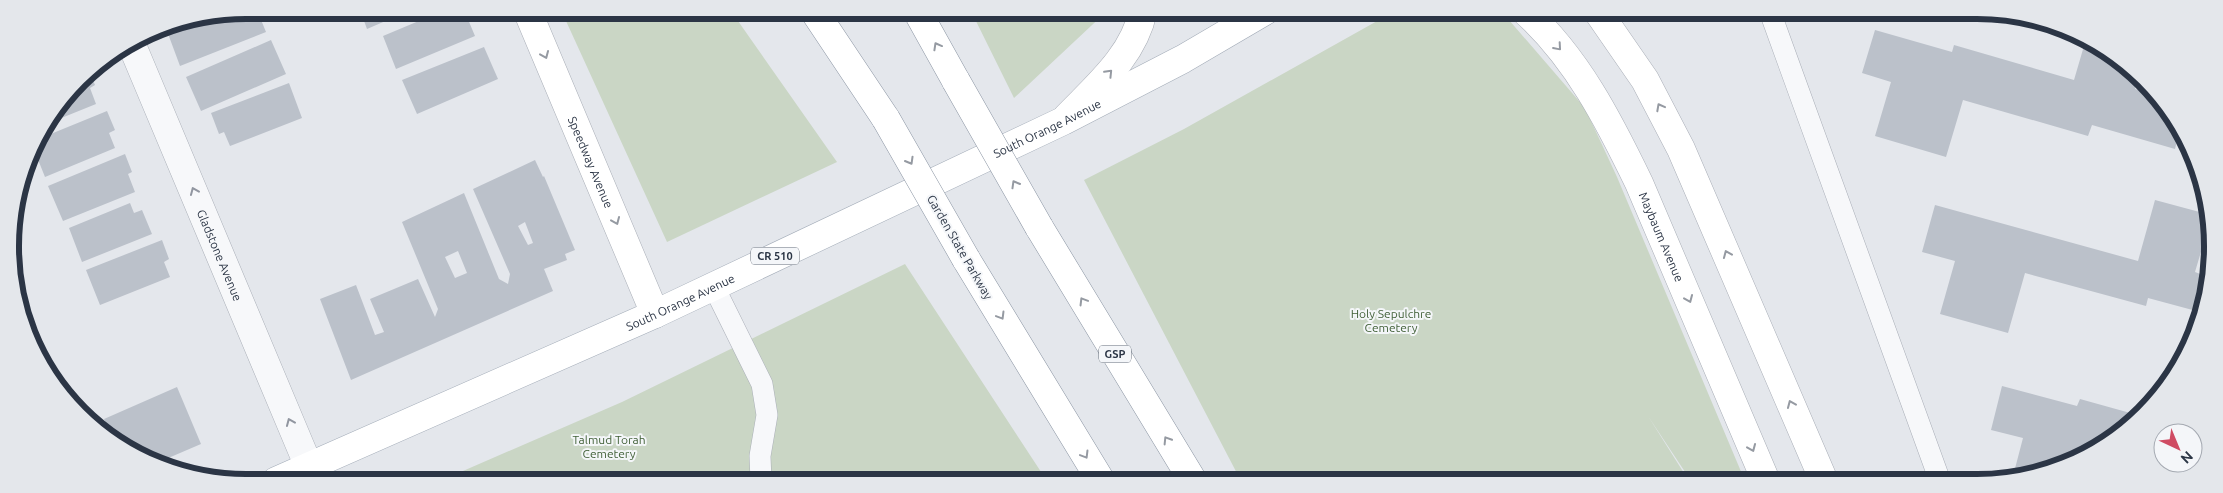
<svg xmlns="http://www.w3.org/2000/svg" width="2223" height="493" viewBox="0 0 2223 493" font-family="Ubuntu,sans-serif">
<rect width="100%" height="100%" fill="#e4e7ec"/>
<!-- green -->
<path fill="#cad6c5" d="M561 10 731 11 837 162 667 242Z
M971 11H1107L1014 98Z
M1395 11H1493L1509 20 1585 108 1617 177 1745 481H1691L1648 416 1689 481H1241L1084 180 1184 129Z
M905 264 1047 481H440L622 402Z"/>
<!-- building -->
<path fill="#bbc1ca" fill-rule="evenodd" d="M246 10H257L266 32 180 66 167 31 194 20Z
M360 10H411L367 29Z
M445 10H464L475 36 396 69 383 36Z
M1875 30 1952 52 1954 45 2074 80 2086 39 2095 42 2138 80 2135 89 2156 95 2164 103 2179 133 2175 149 2092 125 2088 136 1963 100 1946 157 1875 136 1891 82 1862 73Z
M271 40 286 74 201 111 186 77Z
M484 47 498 79 417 114 402 80Z
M89 71 95 85 90 88 96 104 49 123Z
M289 83 302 118 230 146 224 132 219 134 211 113Z
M107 111 115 130 109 133 115 148 45 177 33 147 36 140Z
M125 154 132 172 128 174 135 192 63 221 48 186Z
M535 160 543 177 544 176 575 250 565 254 567 260 544 269 553 291 351 380 320 299 356 285 375 335 384 332 370 299 418 279 435 317 438 309 402 222 464 193 499 279 508 284 510 274 473 189ZM525 222 533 243 528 245 518 226ZM458 251 467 273 455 278 445 257Z
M2155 200 2207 214 2208 228 2195 272 2211 278 2200 312 2148 298 2146 306 2025 273 2008 333 1940 314 1955 261 1922 252 1935 205 2138 261Z
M130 203 134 213 142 210 152 234 82 262 69 228Z
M162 240 169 259 164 262 170 277 100 305 86 270Z
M2002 386 2077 406 2080 399 2141 416 2092 451 2087 450 2086 455 2081 459 2012 480 2023 438 1991 430Z
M177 387 201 444 159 462 129 451 112 437 104 419Z"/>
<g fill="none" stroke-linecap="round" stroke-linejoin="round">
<defs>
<path id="lane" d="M1770 12 1940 481
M713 285 762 384 767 415 760 456 761 481"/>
<g id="street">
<path id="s1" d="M131 43 309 467"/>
</g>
<g id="secondary">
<path id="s2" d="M527 10 655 314"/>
<path id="s3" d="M1525 11C1577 58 1609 121 1639 183L1766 481"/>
<path d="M1598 12 1645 80 1681 149 1824 481"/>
<path d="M1067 117C1097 86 1134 55 1143 11"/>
</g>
<g id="primary">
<path id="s4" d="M276 481 655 314 1063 121 1183 59 1265 11"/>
</g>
<path id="highway" d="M814 11 886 119
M917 11 956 81
M1039 227 1193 481
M966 259 1101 481"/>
</defs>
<!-- lane casing -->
<use href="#lane" stroke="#a9aeb7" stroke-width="22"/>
<!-- street casing -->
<use href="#street" stroke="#a9aeb7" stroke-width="29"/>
<!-- secondary casing -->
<use href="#secondary" stroke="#a9aeb7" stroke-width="29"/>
<!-- primary casing -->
<use href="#primary" stroke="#a3acb8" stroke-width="29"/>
<!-- highway casing -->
<use href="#highway" stroke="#8b95a3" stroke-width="29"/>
<!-- lane -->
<use href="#lane" stroke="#f7f8fa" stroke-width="21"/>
<!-- street -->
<use href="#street" stroke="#f7f8fa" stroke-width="28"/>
<!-- secondary -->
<use href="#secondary" stroke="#fff" stroke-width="28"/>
<!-- primary -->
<use href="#primary" stroke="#fff" stroke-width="28"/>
<!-- highway -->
<use href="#highway" stroke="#fff" stroke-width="28"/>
<defs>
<path id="highway-bridge" d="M956 81 1039 227
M886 119 966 259"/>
</defs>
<!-- highway-bridge casing -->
<use href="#highway-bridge" stroke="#8b95a3" stroke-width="29" stroke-linecap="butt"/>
<!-- highway-bridge -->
<use href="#highway-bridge" stroke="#fff" stroke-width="28"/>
</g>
<!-- one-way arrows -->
<defs><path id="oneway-chevron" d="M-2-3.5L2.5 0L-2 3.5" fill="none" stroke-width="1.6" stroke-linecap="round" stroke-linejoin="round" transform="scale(1.25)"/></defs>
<g stroke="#959aa2">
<use href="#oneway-chevron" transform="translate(937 46) rotate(-119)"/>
<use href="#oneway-chevron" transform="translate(1558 47) rotate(49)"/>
<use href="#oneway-chevron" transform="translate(545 55) rotate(67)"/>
<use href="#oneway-chevron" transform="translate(1109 73) rotate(-46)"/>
<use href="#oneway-chevron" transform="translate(1660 107) rotate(-118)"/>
<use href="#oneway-chevron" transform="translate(910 161) rotate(60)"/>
<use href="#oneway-chevron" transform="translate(1015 184) rotate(-120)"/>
<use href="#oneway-chevron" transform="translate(616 221) rotate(67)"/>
<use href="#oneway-chevron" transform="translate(1727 254) rotate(-113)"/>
<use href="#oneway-chevron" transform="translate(1689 299) rotate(67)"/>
<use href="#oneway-chevron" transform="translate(1083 301) rotate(-121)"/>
<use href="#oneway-chevron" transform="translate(1001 316) rotate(59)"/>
<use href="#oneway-chevron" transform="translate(1791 404) rotate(-113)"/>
<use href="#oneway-chevron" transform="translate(1167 440) rotate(-122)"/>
<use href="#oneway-chevron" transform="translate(1752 448) rotate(67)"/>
<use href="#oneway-chevron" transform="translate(1085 455) rotate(59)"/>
</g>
<g stroke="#9196a0">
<use href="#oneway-chevron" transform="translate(194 191) rotate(-113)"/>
<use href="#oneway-chevron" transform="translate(290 422) rotate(-113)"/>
</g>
<g text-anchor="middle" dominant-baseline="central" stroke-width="4" stroke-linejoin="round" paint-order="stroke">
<!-- shield labels -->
<g fill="#f4f6f9" stroke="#676f7b" stroke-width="1">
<rect x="751" y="247.5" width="48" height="17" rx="4"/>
<rect x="1099" y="345.5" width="32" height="17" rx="4"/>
</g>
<g font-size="11" font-weight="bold" fill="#2b3545">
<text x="775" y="256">CR 510</text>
<text x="1115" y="354">GSP</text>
</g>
<!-- street labels -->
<g font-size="12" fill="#2b3545" stroke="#f4f6f9">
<text stroke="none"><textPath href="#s4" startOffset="848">South Orange Avenue</textPath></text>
<text stroke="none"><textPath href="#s2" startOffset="165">Speedway Avenue</textPath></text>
<text stroke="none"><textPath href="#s3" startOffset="266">Maybaum Avenue</textPath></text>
<text transform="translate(960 247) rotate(60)">Garden State Parkway</text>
<text stroke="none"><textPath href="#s1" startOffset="230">Gladstone Avenue</textPath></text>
<text stroke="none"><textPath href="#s4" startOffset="442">South Orange Avenue</textPath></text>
</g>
<!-- park labels -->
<g font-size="12" fill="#416038" stroke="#f4f6f9">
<text x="1391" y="313">Holy Sepulchre<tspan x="1391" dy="14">Cemetery</tspan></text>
<text x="609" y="439">Talmud Torah<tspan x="609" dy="14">Cemetery</tspan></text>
</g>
</g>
<!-- crop -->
<path d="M0 0H2223V493H0ZM246 19H1977A227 227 0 0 1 2204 246V247A227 227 0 0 1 1977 474H246A227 227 0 0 1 19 247V246A227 227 0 0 1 246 19Z" fill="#e4e7eb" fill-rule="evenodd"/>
<path fill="none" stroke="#2b3545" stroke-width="6" d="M246 19H1977A227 227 0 0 1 2204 246V247A227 227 0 0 1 1977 474H246A227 227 0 0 1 19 247V246A227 227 0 0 1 246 19Z"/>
<!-- north arrow -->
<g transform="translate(2178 448) rotate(136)"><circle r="24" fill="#f4f6f9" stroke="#a4a9b1"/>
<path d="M0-4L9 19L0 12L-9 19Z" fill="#cf4b63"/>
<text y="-8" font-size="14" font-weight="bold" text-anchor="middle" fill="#2b3545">N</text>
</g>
</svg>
